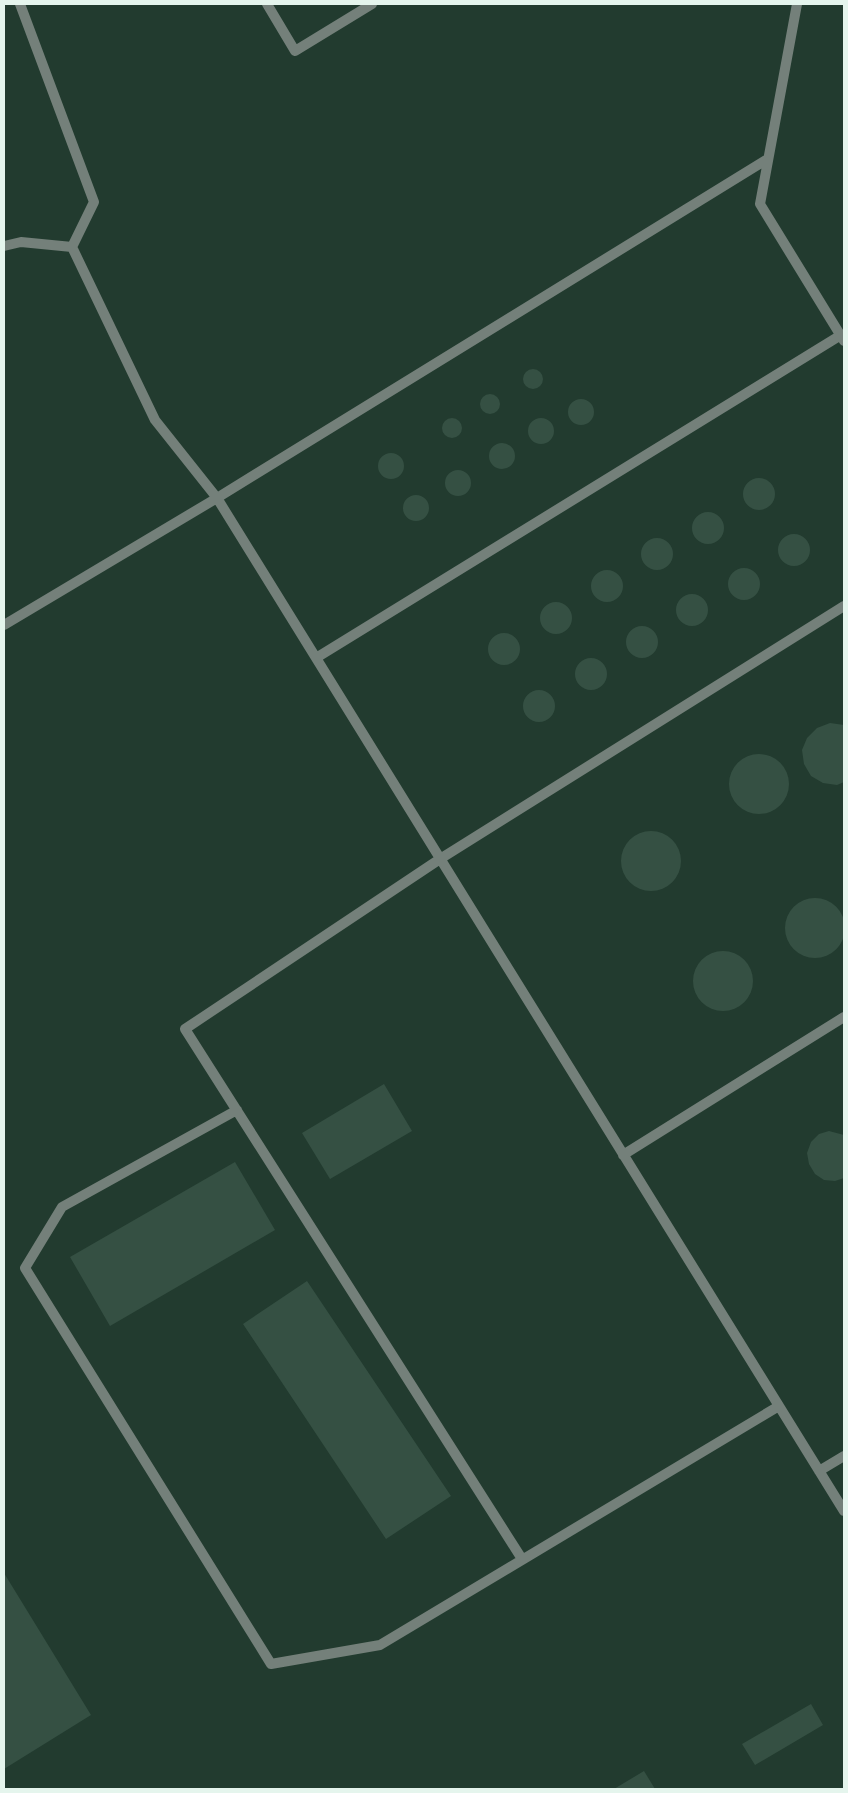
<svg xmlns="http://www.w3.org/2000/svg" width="848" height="1793" viewBox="0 0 848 1793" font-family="'Titillium Web',sans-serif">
<rect width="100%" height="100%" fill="#223b2f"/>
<!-- building -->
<path fill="#355043" d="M523 379a10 10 0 1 1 20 0a10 10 0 1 1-20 0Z
M480 404a10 10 0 1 1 20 0a10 10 0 1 1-20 0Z
M568 412a13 13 0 1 1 26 0a13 13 0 1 1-26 0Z
M442 428a10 10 0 1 1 20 0a10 10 0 1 1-20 0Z
M528 431a13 13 0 1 1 26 0a13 13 0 1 1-26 0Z
M489 456a13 13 0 1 1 26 0a13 13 0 1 1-26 0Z
M378 466a13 13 0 1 1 26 0a13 13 0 1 1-26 0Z
M445 483a13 13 0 1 1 26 0a13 13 0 1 1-26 0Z
M743 494a16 16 0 1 1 32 0a16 16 0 1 1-32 0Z
M403 508a13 13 0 1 1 26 0a13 13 0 1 1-26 0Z
M692 528a16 16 0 1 1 32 0a16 16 0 1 1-32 0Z
M778 550a16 16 0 1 1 32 0a16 16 0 1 1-32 0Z
M641 554a16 16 0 1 1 32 0a16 16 0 1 1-32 0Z
M728 584a16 16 0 1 1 32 0a16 16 0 1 1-32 0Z
M591 586a16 16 0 1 1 32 0a16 16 0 1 1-32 0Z
M676 610a16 16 0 1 1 32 0a16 16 0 1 1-32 0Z
M540 618a16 16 0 1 1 32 0a16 16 0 1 1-32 0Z
M626 642a16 16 0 1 1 32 0a16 16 0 1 1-32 0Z
M488 649a16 16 0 1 1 32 0a16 16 0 1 1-32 0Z
M575 674a16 16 0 1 1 32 0a16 16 0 1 1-32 0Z
M523 706a16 16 0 1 1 32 0a16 16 0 1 1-32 0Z
M830 723 844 725V782L837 785 823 783 811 776 804 764 802 750 807 738 817 728Z
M729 784a30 30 0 1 1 60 0a30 30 0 1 1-60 0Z
M621 861a30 30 0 1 1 60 0a30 30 0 1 1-60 0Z
M785 928a30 30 0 1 1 60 0a30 30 0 1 1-60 0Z
M693 981a30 30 0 1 1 60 0a30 30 0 1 1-60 0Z
M384 1084 412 1131 330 1179 302 1133Z
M829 1131 844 1135V1178L835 1181 824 1180 815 1174 809 1164 807 1153 811 1142 819 1134Z
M235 1162 275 1230 110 1326 70 1257Z
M307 1281 451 1496 386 1539 243 1324Z
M4 1573 91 1715 4 1769Z
M811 1704 823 1725 755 1765 742 1744Z
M644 1771 655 1789H614Z"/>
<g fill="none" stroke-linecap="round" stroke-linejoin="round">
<!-- lane -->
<path stroke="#74807a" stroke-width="10" d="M20 4 94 202 72 247
M267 4 295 51 372 4
M797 4 760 204 844 341
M4 246 21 242 72 247 155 420 217 498 844 1511
M4 625 217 498 766 160
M316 658 841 335
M237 1110 62 1207 25 1268 271 1664 380 1645 779 1406
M623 1155 844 1017
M819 1471 844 1456
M522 1559 185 1029 440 859 844 606"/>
</g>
<!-- border -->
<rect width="848" height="1793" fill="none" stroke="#e5f5ed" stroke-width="10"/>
</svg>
